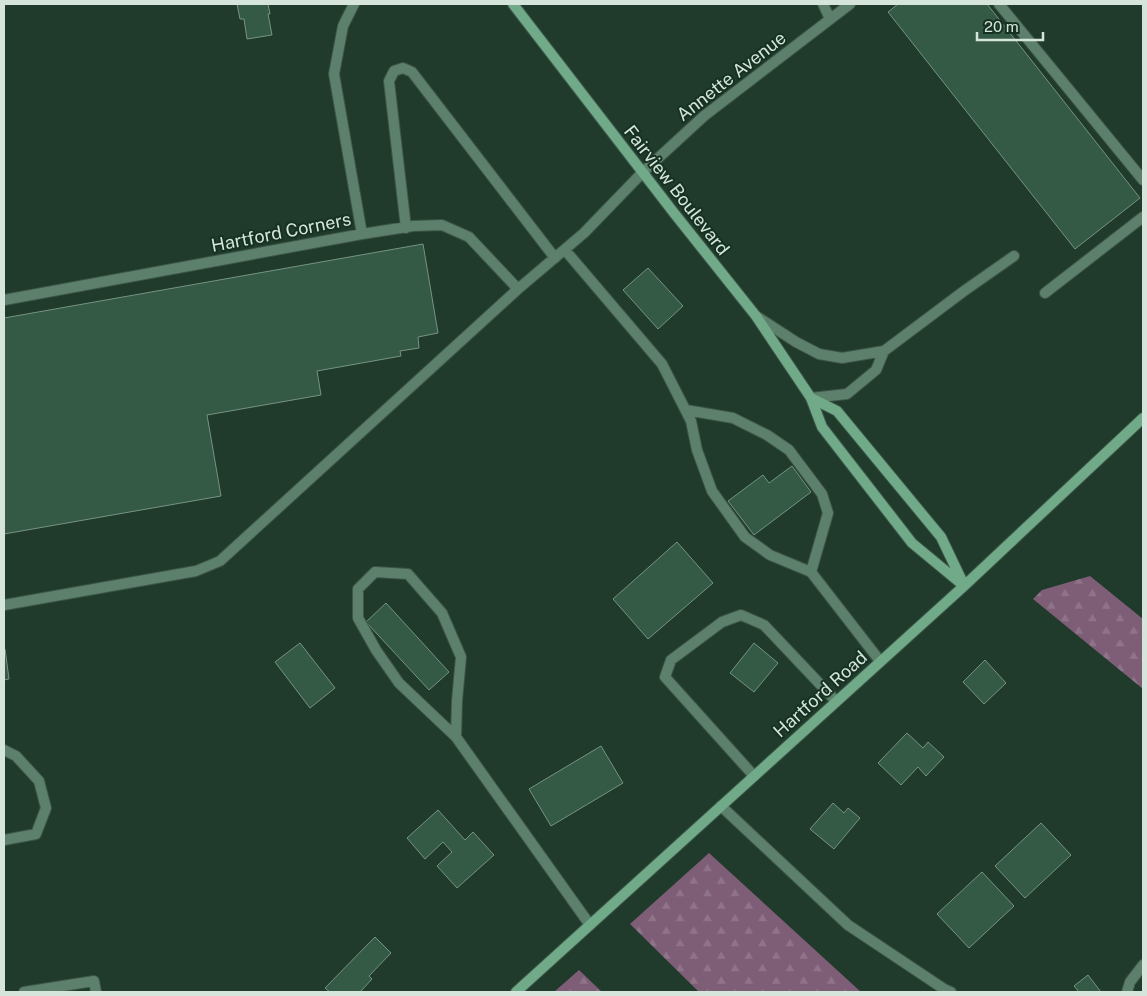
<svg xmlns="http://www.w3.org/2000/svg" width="1147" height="996" viewBox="0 0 1147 996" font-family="'Public Sans',sans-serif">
<defs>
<pattern id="forest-firs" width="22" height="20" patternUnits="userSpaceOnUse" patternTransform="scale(1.25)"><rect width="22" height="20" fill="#7e5d76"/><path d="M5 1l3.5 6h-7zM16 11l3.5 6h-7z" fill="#8f7489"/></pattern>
</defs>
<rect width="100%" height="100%" fill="#203b2b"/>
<!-- forest -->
<path fill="url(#forest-firs)" d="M1090 576 1143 619V689L1033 599 1042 590Z
M709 853 861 992H699L630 924Z
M579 970 602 992H554Z"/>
<!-- building -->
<path fill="#345944" stroke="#769482" d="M237 4H268L270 14H268L272 35 247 39 244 19H240Z
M898 4H987L1140 198 1075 249 888 12Z
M423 244 438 333 418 337 419 348 400 351 401 356 317 371 321 395 207 415 221 496 4 534V318Z
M648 268 683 306 658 329 623 290Z
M792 466 811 492 754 535 728 501 763 475 769 483Z
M677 542 713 583 648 639 613 599Z
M386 603 449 672 429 690 366 622Z
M300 643 335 688 310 708 275 662Z
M754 643 778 663 754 692 730 673Z
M4 649H5L9 679 4 680Z
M985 660 1006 683 984 704 963 682Z
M907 733 923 748 928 742 944 757 926 776 918 767 901 785 878 763Z
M601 746 623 783 551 826 529 789Z
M833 803 844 813 848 808 860 818 834 849 810 829Z
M438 810 465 840 473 832 494 855 457 888 437 866 452 852 443 842 425 859 407 838Z
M1041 823 1071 855 1025 898 995 866Z
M982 872 1014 906 969 948 937 914Z
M375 937 391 953 369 976 372 979 360 992H330L325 988Z
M1088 975 1101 992H1079L1074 986Z"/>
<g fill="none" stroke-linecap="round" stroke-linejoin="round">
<defs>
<path id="lane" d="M354 4 343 26 334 74 362 234
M823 4 830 19
M999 4 1143 180
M406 228 389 81 394 71 403 68 412 72 555 258
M565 250 662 364 691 421 697 450 712 491 745 537 770 555 811 572 880 661
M1045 293 1143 217
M4 300 362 234 413 226 442 225 469 237 518 289 584 233 642 173 704 116 850 4
M756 316 796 342 819 354 842 358 884 351 964 291 1014 256
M811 398 847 394 876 370 884 351
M686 410 733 418 767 435 789 450 822 494 828 513 811 572
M4 605 196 571 220 561 518 289
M456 737 399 683 376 650 358 618V589L375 572 408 574 442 613 461 657 457 701 456 737 590 925
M4 750 16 756 39 781 46 808 36 834 4 840
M754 776 665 677 671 660 722 622 741 615 764 625 836 701
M721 806 848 925 944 989 951 992
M24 992 94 981 96 992
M1127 992 1130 982 1143 965"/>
<path id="secondary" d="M513 4 674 213 756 316 811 398 822 427 912 543 964 586
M811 398 837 411 941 537 963 583
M516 992 964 586 1143 418"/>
</defs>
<!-- lane casing -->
<use href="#lane" stroke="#3d5647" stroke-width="12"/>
<!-- secondary casing -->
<use href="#secondary" stroke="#3d5647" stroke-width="12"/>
<!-- lane -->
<use href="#lane" stroke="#5c806b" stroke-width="10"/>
<!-- secondary -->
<use href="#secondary" stroke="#70aa89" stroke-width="10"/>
</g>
<g text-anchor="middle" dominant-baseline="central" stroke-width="4" stroke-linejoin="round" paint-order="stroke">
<!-- street labels -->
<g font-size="18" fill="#d5e5db" stroke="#153122">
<text transform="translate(731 76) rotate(-38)">Annette Avenue</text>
<text transform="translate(677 190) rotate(52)">Fairview Boulevard</text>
<text transform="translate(281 232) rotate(-11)">Hartford Corners</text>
<text transform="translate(820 694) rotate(-42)">Hartford Road</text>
</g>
</g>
<!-- border -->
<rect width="1147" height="996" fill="none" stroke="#d5e5db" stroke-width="10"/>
<!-- scale -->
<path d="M977 32v8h66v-8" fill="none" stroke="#d5e5db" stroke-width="2.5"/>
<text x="984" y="32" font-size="15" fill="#d5e5db" stroke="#153122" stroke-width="4" paint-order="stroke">20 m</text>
</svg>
